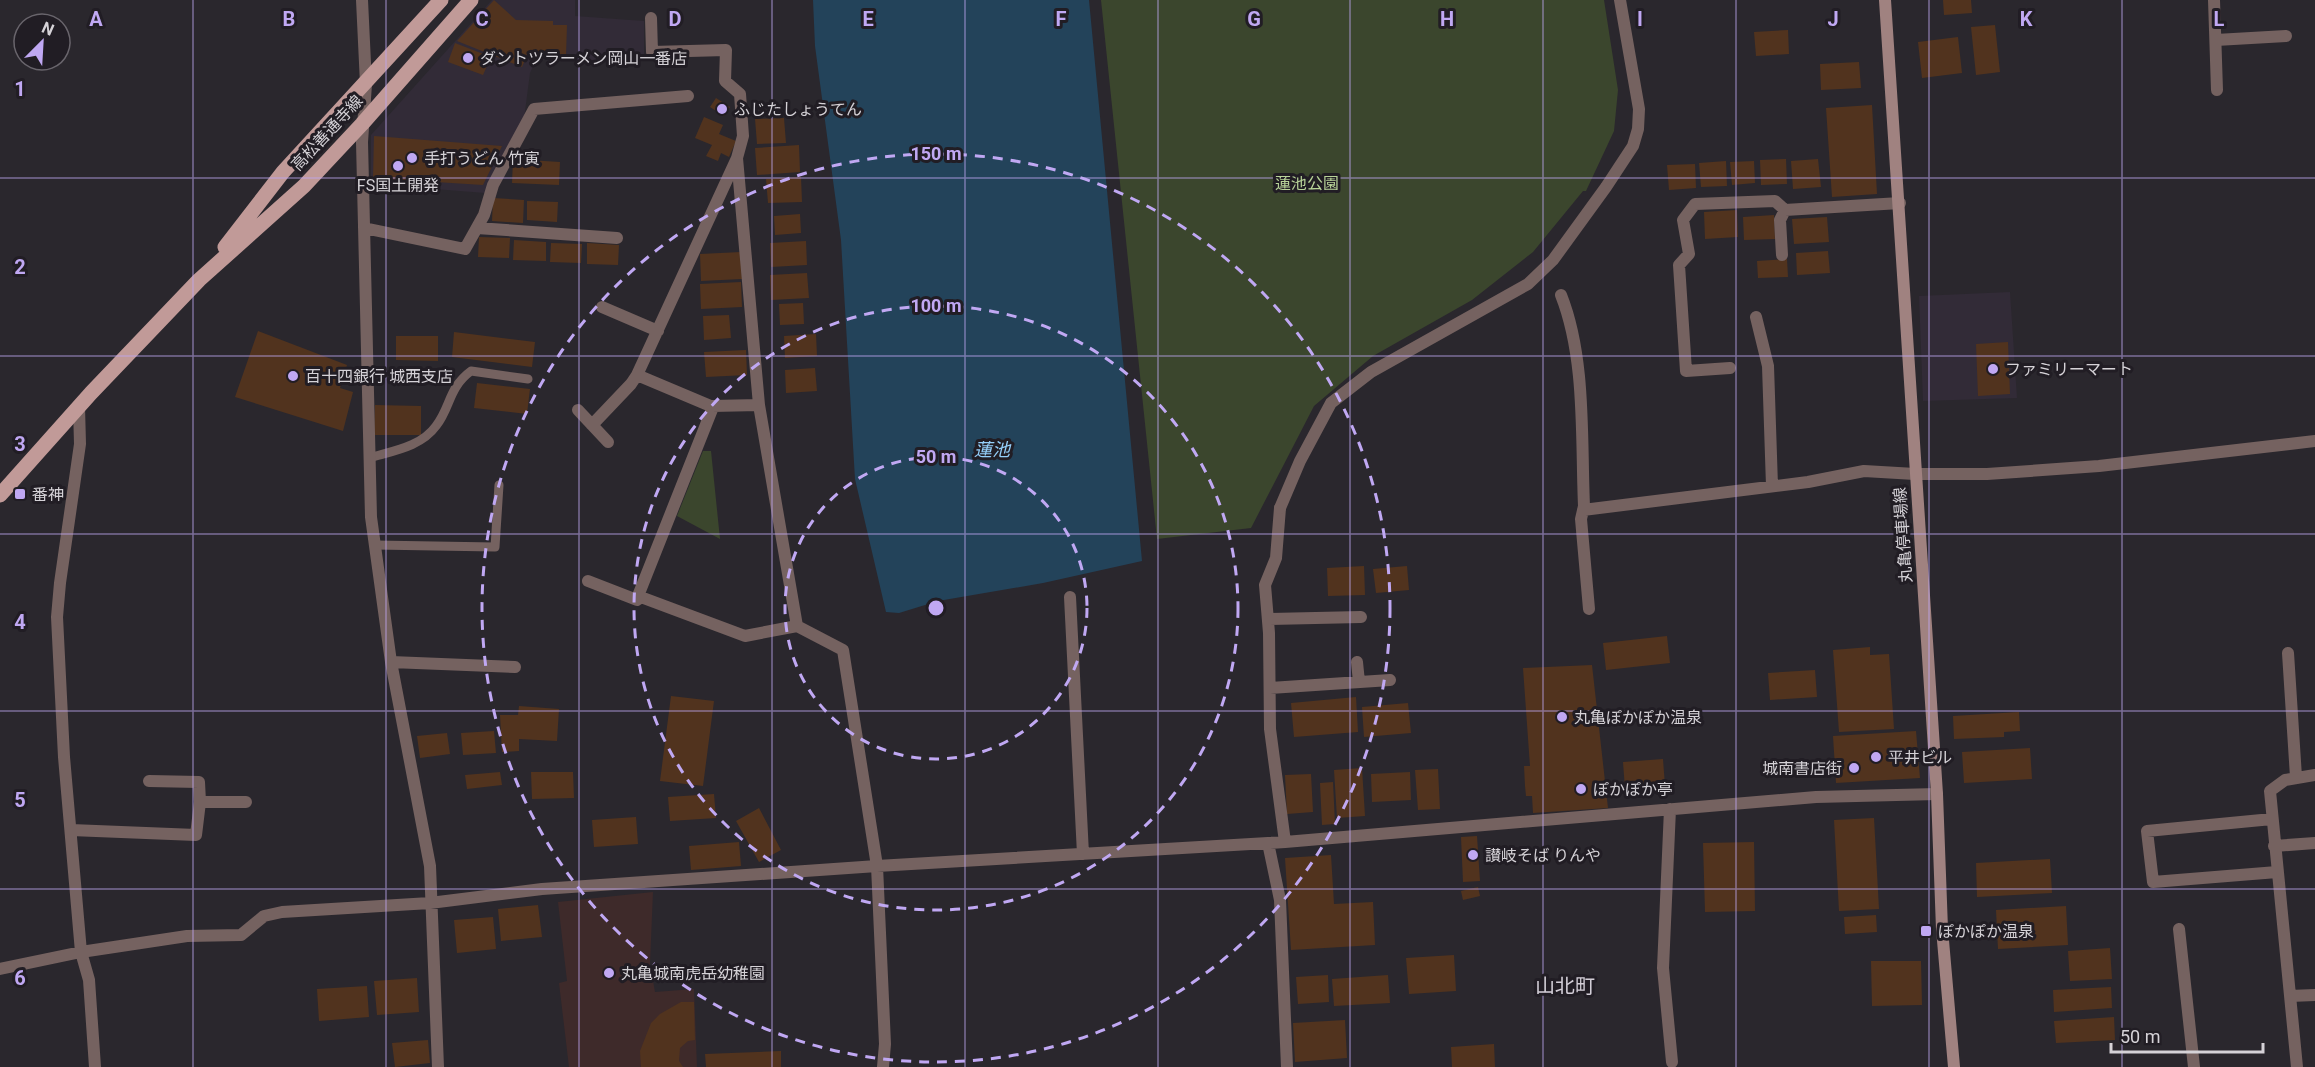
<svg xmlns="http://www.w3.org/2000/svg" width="2315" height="1067" viewBox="0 0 2315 1067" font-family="Roboto,'Noto Sans JP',sans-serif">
<rect width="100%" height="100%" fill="#2a272d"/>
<!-- built -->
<path fill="#322b37" d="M492 0H575V16L644 21V60H536L530 73 524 119 485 193 371 184V135Z
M2010 292 2017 398 1923 401 1919 296Z"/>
<!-- education -->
<path fill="#3e2a2a" d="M653 892 650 964 655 992 694 989 697 1067H569L559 983 567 981 558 902Z"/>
<!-- green -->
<path fill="#3b462d" d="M1101 0H1604L1618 90 1614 131 1586 191H1583L1533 252 1472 300 1373 356 1314 406 1251 528 1157 539Z
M703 451H711L720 539 677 516Z"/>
<!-- water -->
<path fill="#23435a" d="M813 0H1089L1142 561 1043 583 938 601 899 613 886 612 855 479 841 240 815 46Z"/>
<!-- building -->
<path fill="#51331e" d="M494 0 516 20 553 21V25H567L566 55H527L522 67 457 41Z
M1943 0H1971L1972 13 1944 15Z
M1995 25 2000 72 1976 75 1971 27Z
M1788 30 1789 54 1756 56 1754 32Z
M1958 37 1962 73 1922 78 1918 42Z
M455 43 491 57 483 75 448 62Z
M1859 62 1861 88 1821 90 1820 64Z
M716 98 730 107 724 116 710 107Z
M1872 105 1877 194 1832 197 1826 108Z
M704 117 723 125 719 134 736 141 729 157 721 153 718 161 706 156 712 145 695 138Z
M784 118 786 143 757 144 755 119Z
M374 136 502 146 483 185 373 178Z
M799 145 800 172 757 175 755 148Z
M513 159 560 162 559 185 512 183Z
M1786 159 1787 184 1761 185 1760 160Z
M1818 159 1821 187 1793 189 1791 161Z
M1726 161 1727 186 1701 187 1699 163Z
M1754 161 1755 183 1732 185 1730 162Z
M1695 164 1696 188 1669 190 1667 165Z
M801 177 802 202 768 203 766 179Z
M493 198 524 200 523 223 492 221Z
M527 201 558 202 557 222 527 220Z
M1737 210 1738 237 1705 239 1704 212Z
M800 214 801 233 775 235 774 216Z
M1774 215 1775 239 1744 240 1743 217Z
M1827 217 1829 242 1794 244 1792 219Z
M479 237 510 238 509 258 478 257Z
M514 240 546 242V261L513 260Z
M806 241 807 265 771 267 770 243Z
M551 243 582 244 581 263 550 262Z
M587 243 619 245 618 265 587 264Z
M1828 251 1830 273 1797 275 1796 253Z
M741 252 742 279 701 281 700 254Z
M1787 259 1788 277 1758 278 1757 261Z
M807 273 809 298 771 300 770 275Z
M741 282 742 307 701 309 700 284Z
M803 303 804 324 780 325 779 304Z
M729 315 731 338 704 340 703 316Z
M258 331 347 365 340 388 353 392 343 431 235 397Z
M454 332 535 342 532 367 452 357Z
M816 334 817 356 785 358 784 336Z
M396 336H438V361L396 360Z
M2008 342 2010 394 1978 396 1976 344Z
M746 350 747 375 706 377 704 352Z
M815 368 817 391 786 393 785 370Z
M477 383 530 389 527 414 474 408Z
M375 405 421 406V435H374Z
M1364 566 1365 595 1328 596 1327 568Z
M1407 566 1409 590 1376 593 1373 569Z
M1667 636 1670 663 1606 670 1603 643Z
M1870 647V655L1889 654 1894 729 1839 732 1833 650Z
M1592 665 1608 808 1533 813 1532 796H1526L1525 786 1524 766H1530L1523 668Z
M1815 670 1817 697 1770 700 1768 673Z
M671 696 714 701 703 786 660 781Z
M1356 697 1358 732 1294 737 1291 703Z
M1408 703 1411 733 1364 737 1362 707Z
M519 706 559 709 557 741 519 739V751L502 752 500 715H518Z
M2019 712 2020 731 2004 732V737L1954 739 1953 716Z
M494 731 496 753 463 755 461 733Z
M1916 731 1920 778 1836 783 1833 736Z
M447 733 450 754 420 758 417 736Z
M2030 748 2032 779 1964 783 1962 752Z
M1663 759 1665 786 1625 789 1623 762Z
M1362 768 1365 816 1337 818 1334 770Z
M1438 769 1440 809 1418 810 1415 770Z
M500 772 502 785 467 789 465 775Z
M531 772H573L574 798 532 799Z
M1410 772 1411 800 1372 802 1371 774Z
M1311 774 1313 812 1287 814 1285 775Z
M1333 782 1335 824 1322 825 1320 783Z
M714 794 716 818 670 821 668 797Z
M759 808 781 850 759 862 736 821Z
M636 817 638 844 594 847 592 820Z
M1874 818 1879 909 1839 911 1834 820Z
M1477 836 1480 881 1463 882 1461 837Z
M739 842 741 866 691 870 689 846Z
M1754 842 1755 911 1705 912 1703 843Z
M1331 855 1334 904 1373 902 1375 945 1291 950 1285 858Z
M2050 859 2052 893 1977 897 1976 863Z
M1478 887 1480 896 1463 900 1461 891Z
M538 905 542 937 501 941 498 909Z
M2066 906 2068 945 1998 949 1996 910Z
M1876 915 1877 932 1845 934 1844 917Z
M493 917 496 949 457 953 454 920Z
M2110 948 2112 979 2070 981 2068 951Z
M1454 955 1456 991 1409 994 1406 958Z
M1871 961H1921L1922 1005 1872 1006Z
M1328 975 1329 1002 1298 1004 1296 977Z
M1388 975 1390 1003 1334 1006 1332 979Z
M417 978 419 1012 377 1015 374 981Z
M367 986 369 1017 319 1021 317 989Z
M2111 987 2112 1008 2054 1012 2053 990Z
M681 1002H694L695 1040 688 1041 680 1048 679 1061 683 1067H641L640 1051 651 1023 660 1014Z
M2114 1017 2115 1040 2056 1043 2054 1021Z
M1345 1020 1347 1058 1295 1062 1293 1023Z
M428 1040 430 1063 395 1067 392 1043Z
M1494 1044 1495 1067H1452L1451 1047Z
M781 1051V1067H706L705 1054Z"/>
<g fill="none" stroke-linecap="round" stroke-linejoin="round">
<!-- service -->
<path stroke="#756260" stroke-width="9" d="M369 458C392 451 421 447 436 426 451 407 448 388 471 371L528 379
M375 545 495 547 499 485"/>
<!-- minor -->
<path stroke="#756260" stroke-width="12" d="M362 0 366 84 362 142 371 517 391 662 430 866 438 1067
M2214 0 2217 90
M651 18 652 52 726 50 725 81 740 94 743 136 737 158
M2216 40 2286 36
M364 228 465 249 484 215 493 185 534 109 688 96
M477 228 617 238
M1782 255 1780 220 1785 210
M1561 295C1586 358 1581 438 1584 506L1581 519 1589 609
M602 307 658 331
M1756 317 1768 366 1772 486
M1730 368 1686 371 1679 265 1689 254 1683 220 1695 204 1775 201 1785 210 1900 203
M712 406 759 405
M79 407 80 444 60 583 57 617 64 757 81 952 89 980 95 1067
M578 410 608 442
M592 425 631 384 637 375
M1280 508 1276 558 1265 585 1269 633 1270 729 1285 842
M1583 510 1808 482 1864 471 1915 474H1987L2099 466 2315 441
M588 581 637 600 638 596
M1070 597 1083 854
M1268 619 1361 617
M797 626 745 636 638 596 713 407 637 375 737 158 759 405 797 626 843 650 877 866 885 1044 883 1067
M2288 653 2296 777
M391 662 515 667
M1357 662 1359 682
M1270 688 1390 680
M200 802H246
M1670 809 1663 968 1672 1062
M2272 819 2147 831 2153 882 2277 872
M71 830 196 835 200 802 199 782 149 781
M1268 843 1280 900 1287 1067
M2274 846 2315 843
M2179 929 2194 1067
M0 969 81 952 187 936 241 935 264 916 282 912 430 903 542 889 877 866 1285 842 1816 797 1937 794
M2290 996 2315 995
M2297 1067 2270 791 2285 780 2315 775"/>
<!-- tertiary -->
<path stroke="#756260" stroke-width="12" d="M1280 508 1300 461 1331 403 1371 372 1528 284 1553 260 1606 187 1633 146 1638 129 1639 109 1620 0"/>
<!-- secondary -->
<path stroke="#a08280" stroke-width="12" d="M1885 0 1937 794 1942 929 1954 1067"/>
<!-- primary -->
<path stroke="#c19a98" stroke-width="15" d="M225 247 283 172 441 0
M0 495 91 393 199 280 304 186 362 124 471 0"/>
</g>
<!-- grid -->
<path fill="none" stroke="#c0a8f3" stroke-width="1.5" stroke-opacity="0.55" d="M193 0V1067M386 0V1067M579 0V1067M772 0V1067M965 0V1067M1158 0V1067M1350 0V1067M1543 0V1067M1736 0V1067M1929 0V1067M2122 0V1067M0 178H2315M0 356H2315M0 534H2315M0 711H2315M0 889H2315"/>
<!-- distance rings -->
<g fill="none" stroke="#c0a8f3" stroke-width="3" stroke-dasharray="10 8">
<circle cx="936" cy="608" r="151"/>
<circle cx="936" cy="608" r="302"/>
<circle cx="936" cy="608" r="454"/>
</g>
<!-- markers -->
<g fill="#c0a8f3" stroke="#211d24" stroke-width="2">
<circle cx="468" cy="58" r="6"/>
<circle cx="722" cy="109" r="6"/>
<circle cx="412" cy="158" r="6"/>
<circle cx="398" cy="166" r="6"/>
<circle cx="1993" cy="369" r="6"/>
<circle cx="293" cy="376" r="6"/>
<rect x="14" y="488" width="12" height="12" rx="3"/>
<circle cx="1562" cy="717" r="6"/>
<circle cx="1876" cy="757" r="6"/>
<circle cx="1854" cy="768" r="6"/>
<circle cx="1581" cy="789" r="6"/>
<circle cx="1473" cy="855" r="6"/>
<rect x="1920" y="925" width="12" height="12" rx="3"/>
<circle cx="609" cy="973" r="6"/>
</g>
<g text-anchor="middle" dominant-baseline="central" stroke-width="6" stroke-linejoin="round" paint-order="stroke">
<!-- poi labels -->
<g font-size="16" fill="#d5d2d7" stroke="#211d24" text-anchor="start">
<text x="480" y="58">ダントツラーメン岡山一番店</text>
<text x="734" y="109">ふじたしょうてん</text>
<text x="424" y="158">手打うどん 竹寅</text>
<text x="398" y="185" text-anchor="middle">FS国土開発</text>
<text x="2005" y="369">ファミリーマート</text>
<text x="305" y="376">百十四銀行 城西支店</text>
<text x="32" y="494">番神</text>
<text x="1574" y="717">丸亀ぽかぽか温泉</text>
<text x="1888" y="757">平井ビル</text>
<text x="1842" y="768" text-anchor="end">城南書店街</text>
<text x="1593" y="789">ぽかぽか亭</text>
<text x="1485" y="855">讃岐そば りんや</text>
<text x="1938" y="931">ぽかぽか温泉</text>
<text x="621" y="973">丸亀城南虎岳幼稚園</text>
</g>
<!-- street labels -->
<g font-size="16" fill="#d5d2d7" stroke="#211d24">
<text transform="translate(327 133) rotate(-47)">高松善通寺線</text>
<text transform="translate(1903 535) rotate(-94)">丸亀停車場線</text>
</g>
<!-- park labels -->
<g font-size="16" fill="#b8d398" stroke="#211d24">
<text x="1307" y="183">蓮池公園</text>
</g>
<!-- water labels -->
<g font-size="18" font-style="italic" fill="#94cef9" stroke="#211d24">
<text x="992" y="449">蓮池</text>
</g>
<!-- quarter labels -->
<g font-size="20" fill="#d3ced7" stroke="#211d24">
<text x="1565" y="986">山北町</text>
</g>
</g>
<g font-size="20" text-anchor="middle" font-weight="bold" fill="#c0a8f3" stroke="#211d24" stroke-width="6" stroke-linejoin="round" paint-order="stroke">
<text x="96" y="26">A</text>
<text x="289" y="26">B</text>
<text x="482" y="26">C</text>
<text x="675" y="26">D</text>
<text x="868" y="26">E</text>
<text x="1061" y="26">F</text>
<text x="1254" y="26">G</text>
<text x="1447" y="26">H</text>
<text x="1640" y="26">I</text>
<text x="1833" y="26">J</text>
<text x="2026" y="26">K</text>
<text x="2219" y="26">L</text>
<text x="20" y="96">1</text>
<text x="20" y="274">2</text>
<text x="20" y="451">3</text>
<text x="20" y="629">4</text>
<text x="20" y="807">5</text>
<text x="20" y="985">6</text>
</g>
<circle cx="936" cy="608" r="9" fill="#c0a8f3" stroke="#211d24" stroke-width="3"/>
<g font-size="18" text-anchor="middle" font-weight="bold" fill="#c0a8f3" stroke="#211d24" stroke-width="6" stroke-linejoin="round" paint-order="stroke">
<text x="936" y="160">150 m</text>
<text x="936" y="312">100 m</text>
<text x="936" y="463">50 m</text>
</g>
<!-- north arrow -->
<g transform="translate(42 42) rotate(24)"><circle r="28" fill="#211d24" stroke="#69656c" stroke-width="1.5"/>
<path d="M0-4.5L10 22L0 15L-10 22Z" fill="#c0a8f3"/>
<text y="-9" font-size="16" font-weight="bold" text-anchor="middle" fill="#d5d2d7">N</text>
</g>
<!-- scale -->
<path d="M2111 1043v9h152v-9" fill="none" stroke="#d5d2d7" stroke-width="3"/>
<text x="2120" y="1043" font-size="18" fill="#d5d2d7" stroke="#211d24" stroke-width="4.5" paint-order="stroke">50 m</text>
</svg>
